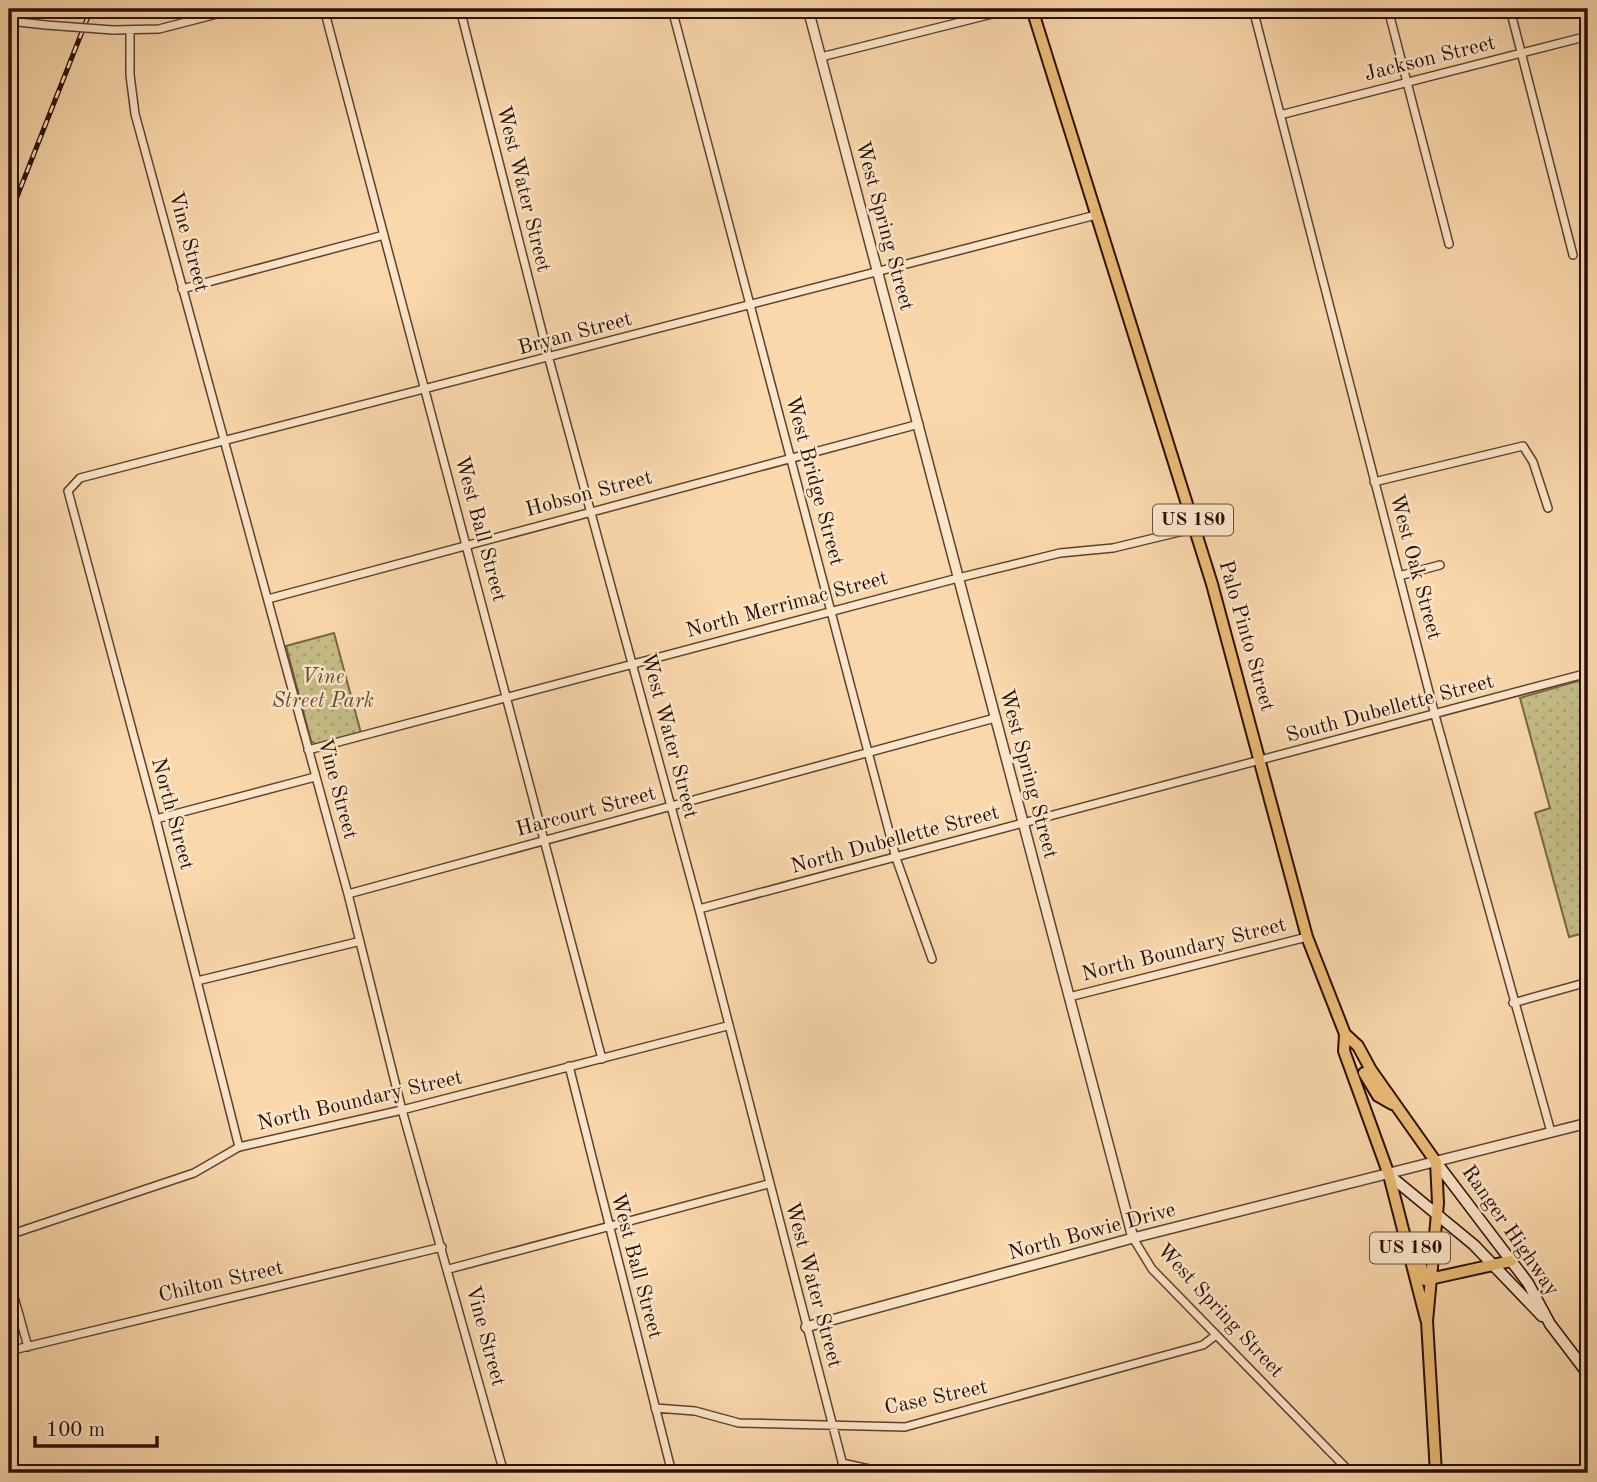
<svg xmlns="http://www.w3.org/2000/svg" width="1597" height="1482" viewBox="0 0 1597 1482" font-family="'Old Standard TT',serif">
<defs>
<pattern id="grass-dots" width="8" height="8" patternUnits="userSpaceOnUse" patternTransform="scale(1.75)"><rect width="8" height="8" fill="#c4bd86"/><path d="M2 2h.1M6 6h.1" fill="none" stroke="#a9a172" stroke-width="1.8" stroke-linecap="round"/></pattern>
</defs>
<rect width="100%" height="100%" fill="#fad8ac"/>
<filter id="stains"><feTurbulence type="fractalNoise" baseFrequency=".00286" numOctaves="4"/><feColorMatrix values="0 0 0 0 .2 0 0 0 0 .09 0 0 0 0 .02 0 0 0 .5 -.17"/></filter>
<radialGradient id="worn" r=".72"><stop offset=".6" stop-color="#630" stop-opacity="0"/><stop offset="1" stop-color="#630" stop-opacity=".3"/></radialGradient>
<!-- grass -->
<path fill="url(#grass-dots)" stroke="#776645" stroke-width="2" d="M334 633 361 733 317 745 311 741 286 646Z
M1588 678V932L1569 937 1535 813 1550 808 1520 698Z"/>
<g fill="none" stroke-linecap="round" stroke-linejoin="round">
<defs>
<path id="minor" d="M324 9 602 1059
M460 9 549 359 699 909 845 1473
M672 9 896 858 932 959
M1253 9 1435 715 1551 1132
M1388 9 1449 244
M1510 9 1573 255
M9 21 46 25
M113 30 159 29 236 9
M130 30V75L135 114 348 894 402 1110 504 1473
M821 57 1012 9
M1280 115 1588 36
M182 289 384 235
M1374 482 1523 446 1533 462 1548 508
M1399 576 1440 565
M268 599 919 424
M308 750 958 578 1060 553 1113 548 1196 528
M156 819 315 777
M348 894 995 718
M699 909 1588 673
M197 981 357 942
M1069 997 1307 937
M1513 1003 1588 982
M569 1066 672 1473
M239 1147 156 819 68 491 80 478 1096 215
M9 1235 194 1173 239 1147 402 1110 727 1026
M1133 1238 1152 1269 1351 1473
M449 1269 768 1184
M9 1279 28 1347
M9 1351 442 1247
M655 1408 695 1411 739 1423 905 1427 1203 1345 1216 1335
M842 1463 887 1473"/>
<path id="tertiary" d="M808 9 1133 1238
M806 1327 1133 1238 1588 1123"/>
<path id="secondary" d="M1436 1162 1528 1283 1550 1324 1588 1374
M1389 1175 1474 1245 1542 1316"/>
<path id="primary" d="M1032 9 1212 584 1307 937 1345 1034 1358 1046 1371 1070 1436 1162 1438 1203 1427 1321 1436 1473
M1345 1034 1344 1051 1389 1175 1426 1319
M1364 1073 1378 1096 1392 1104
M1416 1246 1423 1273 1430 1280
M1425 1280 1511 1261"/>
</defs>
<!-- minor casing -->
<use href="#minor" stroke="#5e402e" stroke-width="10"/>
<!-- tertiary casing -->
<use href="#tertiary" stroke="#5e402e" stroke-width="12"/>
<!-- secondary casing -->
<use href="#secondary" stroke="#2a0e04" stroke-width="13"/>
<!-- primary casing -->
<use href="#primary" stroke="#2a0e04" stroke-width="14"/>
<!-- minor -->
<use href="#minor" stroke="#fce6c9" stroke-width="7"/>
<!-- tertiary -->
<use href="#tertiary" stroke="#fce6c9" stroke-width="9"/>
<!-- secondary -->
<use href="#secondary" stroke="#fce6c9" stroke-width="10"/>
<!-- primary -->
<use href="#primary" stroke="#edbc76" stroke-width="10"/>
<defs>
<path id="rail" d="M9 217 91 9"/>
</defs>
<!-- rail casing -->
<use href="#rail" stroke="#2a0e04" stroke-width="5"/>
<!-- rail -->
<use href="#rail" stroke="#fce6c9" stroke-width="2.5" stroke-dasharray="8" stroke-linecap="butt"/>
<defs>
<path id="minor-bridge" d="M46 25 113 30"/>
</defs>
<!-- minor-bridge casing -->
<use href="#minor-bridge" stroke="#5e402e" stroke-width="10" stroke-linecap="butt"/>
<!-- minor-bridge -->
<use href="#minor-bridge" stroke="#fce6c9" stroke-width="7"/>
</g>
<g text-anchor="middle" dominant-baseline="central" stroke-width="5" stroke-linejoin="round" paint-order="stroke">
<!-- shield labels -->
<g fill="#fce6c9" stroke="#694f3f" stroke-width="2">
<rect x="1153" y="504.5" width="80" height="31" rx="5"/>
<rect x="1370" y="1232.5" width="80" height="31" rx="5"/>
</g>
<g font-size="19" font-weight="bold" fill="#2a0e04">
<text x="1193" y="520">US 180</text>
<text x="1410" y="1248">US 180</text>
</g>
<!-- street labels -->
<g font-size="21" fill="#2a0e04" stroke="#fce6c9">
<text transform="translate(1430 59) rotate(-14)">Jackson Street</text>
<text transform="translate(523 189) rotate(76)">West Water Street</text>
<text transform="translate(884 226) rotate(75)">West Spring Street</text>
<text transform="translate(188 242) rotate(75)">Vine Street</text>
<text transform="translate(575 334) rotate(-15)">Bryan Street</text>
<text transform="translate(814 481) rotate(75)">West Bridge Street</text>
<text transform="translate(589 494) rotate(-15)">Hobson Street</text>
<text transform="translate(480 529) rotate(75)">West Ball Street</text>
<text transform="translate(1415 567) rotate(75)">West Oak Street</text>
<text transform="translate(787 605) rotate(-15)">North Merrimac Street</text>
<text transform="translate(1246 636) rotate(74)">Palo Pinto Street</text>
<text transform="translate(1390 709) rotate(-15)">South Dubellette Street</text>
<text transform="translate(669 736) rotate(75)">West Water Street</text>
<text transform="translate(1028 774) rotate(75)">West Spring Street</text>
<text transform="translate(337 789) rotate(75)">Vine Street</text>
<text transform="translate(586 812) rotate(-15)">Harcourt Street</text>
<text transform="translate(172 814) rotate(75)">North Street</text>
<text transform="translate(895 840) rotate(-15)">North Dubellette Street</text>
<text transform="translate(1184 950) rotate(-14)">North Boundary Street</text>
<text transform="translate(360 1101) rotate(-13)">North Boundary Street</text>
<text transform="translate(1510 1231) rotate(55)">Ranger Highway</text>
<text transform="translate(1092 1232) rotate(-15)">North Bowie Drive</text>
<text transform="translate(636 1266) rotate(75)">West Ball Street</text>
<text transform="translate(221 1282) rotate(-13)">Chilton Street</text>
<text transform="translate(813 1285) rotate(75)">West Water Street</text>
<text transform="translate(1220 1311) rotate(47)">West Spring Street</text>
<text transform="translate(485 1336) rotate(75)">Vine Street</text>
<text transform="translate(936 1398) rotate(-12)">Case Street</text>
</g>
<!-- park labels -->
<g font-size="21" font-style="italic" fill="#604b32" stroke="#fce6c9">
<text x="323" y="677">Vine<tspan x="323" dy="24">Street Park</tspan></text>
</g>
</g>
<!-- margin -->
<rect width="1597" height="1482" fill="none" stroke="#fad8ac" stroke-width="35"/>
<rect x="10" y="10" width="1576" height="1461" fill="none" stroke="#2a0e04" stroke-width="3.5"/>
<rect x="18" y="18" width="1562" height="1447" fill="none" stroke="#2a0e04" stroke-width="2"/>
<!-- scale -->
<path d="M35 1436v10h122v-10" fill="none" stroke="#2a0e04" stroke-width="3.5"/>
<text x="46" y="1436" font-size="21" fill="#2a0e04" stroke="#fce6c9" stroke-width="5" paint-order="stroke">100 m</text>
<rect width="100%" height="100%" filter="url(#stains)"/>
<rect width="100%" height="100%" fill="url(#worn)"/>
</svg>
